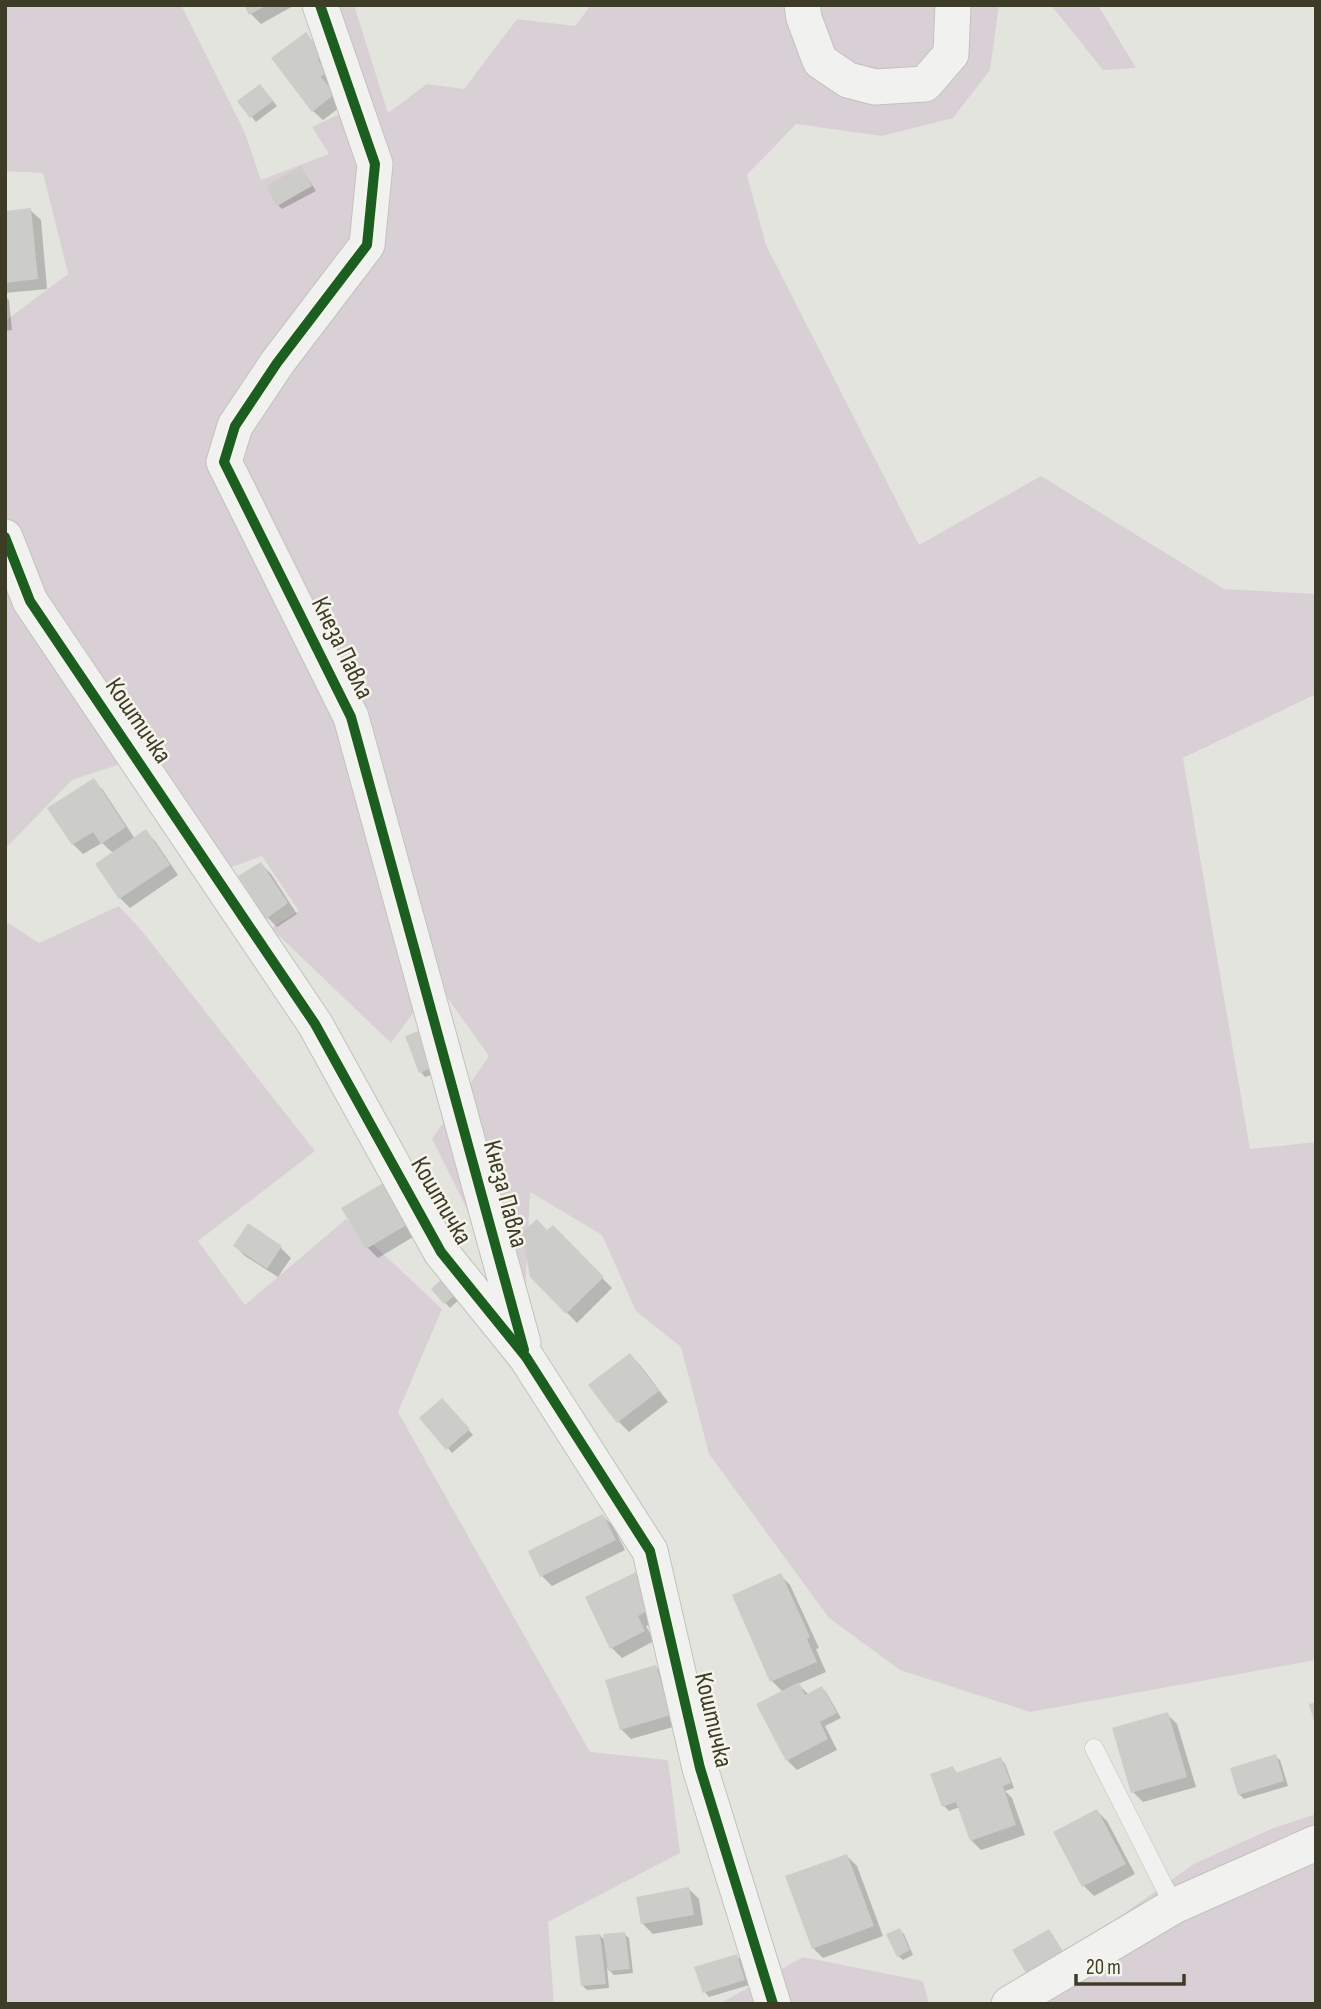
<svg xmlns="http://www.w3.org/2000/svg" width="1321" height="2009" viewBox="0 0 1321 2009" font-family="'Sofia Sans Condensed',sans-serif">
<rect width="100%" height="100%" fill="#e4e4df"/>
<!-- green -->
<path fill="#d9d0d6" d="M5 5H181L245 133 261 180 329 154 312 127 342 113 308 5H354L388 113 427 84 464 89 517 19 575 26 591 5H999L990 70 953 118 882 136 796 124 747 175 766 245 919 545 1041 476 1224 589 1316 594V694L1183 758 1250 1149 1316 1142V1660L1030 1712 900 1670 829 1618 709 1454 681 1347 636 1311 602 1235 530 1192 525 1299 487 1249 432 1139 489 1056 436 982 391 1043 271 928 299 911 262 856 229 868 142 757 72 780 5 849V321L68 274 43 173 5 171Z
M1051 5H1098L1136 68 1103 70Z
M119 906 142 931 315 1151 198 1241 245 1305 346 1219 442 1309 398 1412 590 1752 668 1760 680 1853 548 1922 554 2004H5V921L39 943Z
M1316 1814V2004H996L1194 1864 1271 1829Z
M803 1957 923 1981 929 2004H719Z"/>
<!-- shadow -->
<path fill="#0003" d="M246 5H295L261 24 251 14Z
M306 35 316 45 336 83 330 87 343 105 323 120 313 111Z
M265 91 277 106 256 122 240 102Z
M301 168 316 191 282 209 278 205Z
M30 210 41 220 47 289 5 293V213Z
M5 296 9 300 12 330 5 331Z
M93 780 103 790 135 839 145 831 155 841 178 875 130 908 120 898 113 853 102 843 83 854 73 844Z
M261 864 271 874 297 914 277 927 267 917Z
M407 1037 442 1071 425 1077 421 1072Z
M384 1184 418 1234 378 1258 368 1248 343 1209Z
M249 1226 281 1248 291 1258 278 1277 245 1256 235 1246Z
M553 1228 612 1288 577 1323 532 1276 527 1249Z
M433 1289 462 1297 450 1308Z
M630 1355 640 1365 668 1402 629 1432 619 1422 591 1385Z
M447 1404 473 1435 452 1453 448 1448Z
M603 1516 613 1526 625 1550 552 1586 542 1576Z
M780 1575 790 1585 819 1648 816 1649 826 1672 798 1684 809 1695 822 1688 826 1692 841 1718 825 1726 837 1750 797 1770 787 1760 783 1692 772 1681Z
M647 1583 665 1617 646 1626 654 1641 622 1658 612 1648Z
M656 1667 666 1677 680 1725 631 1739 621 1729Z
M1167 1714 1177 1724 1196 1787 1143 1802 1133 1792Z
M1275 1756 1280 1760 1288 1786 1244 1799 1239 1794Z
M1001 1759 1005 1764 1014 1788 1005 1791 1012 1798 1025 1835 981 1850 971 1840 960 1807 949 1811 944 1806 953 1768 957 1773Z
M1097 1811 1107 1821 1135 1874 1094 1896 1084 1886Z
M847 1856 857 1866 883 1936 823 1958 813 1948Z
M689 1889 699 1899 703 1925 653 1934 643 1924Z
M899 1930 904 1934 913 1955 903 1960 898 1956Z
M624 1934 629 1938 633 1973 614 1975 607 1968 609 1988 587 1990 582 1985 600 1935 606 1942Z
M736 1956 741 1960 749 1985 709 1997 705 1992 697 1968Z"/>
<!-- building -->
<path fill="#ccccc8" d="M244 5H267L249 15Z
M306 32 322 54 318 60 327 72 321 77 335 94 312 112 271 58Z
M260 84 273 101 250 118 237 101Z
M301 166 312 186 277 206 266 186Z
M31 208 38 279 5 283V211Z
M94 778 126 827 101 844 93 832 72 845 47 808Z
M146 829 170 865 119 899 95 864Z
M261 862 288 903 266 919 238 876Z
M424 1029 438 1066 419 1073 405 1036Z
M385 1182 410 1223 366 1249 341 1208Z
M537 1219 547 1230 553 1225 604 1277 566 1314 530 1277 525 1249 515 1239Z
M248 1223 282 1246 267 1269 233 1246Z
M445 1276 459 1292 444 1304 431 1289Z
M630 1353 659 1391 617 1423 588 1385Z
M442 1398 470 1429 446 1450 419 1418Z
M603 1514 616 1540 540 1577 528 1551Z
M638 1571 656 1606 638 1616 645 1631 610 1649 585 1597Z
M781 1573 810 1637 807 1639 817 1662 770 1682 732 1595Z
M656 1665 671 1715 620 1730 605 1680Z
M799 1682 805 1695 822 1686 837 1713 820 1722 828 1739 786 1761 756 1704Z
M1316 1702V1724L1315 1725 1309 1704Z
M1168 1712 1187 1777 1131 1793 1112 1728Z
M1276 1754 1284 1781 1238 1795 1230 1768Z
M1001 1757 1011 1783 1003 1786 1016 1825 970 1841 956 1802 942 1807 930 1774 953 1766 956 1773Z
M1097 1809 1126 1864 1082 1887 1053 1832Z
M847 1854 874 1926 812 1949 785 1876Z
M689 1887 694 1915 641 1924 636 1897Z
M900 1928 910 1950 897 1957 886 1934Z
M1049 1929 1063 1951 1026 1973 1012 1950Z
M625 1932 630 1969 608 1971 603 1934Z
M600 1934 606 1984 581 1986 575 1936Z
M737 1954 745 1980 703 1993 694 1967Z"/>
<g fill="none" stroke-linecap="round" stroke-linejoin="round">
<defs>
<path id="lane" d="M1094 1748 1174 1906"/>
<path id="street" d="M320 5 375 164 367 245 277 363 235 426 224 462 351 717 523 1343
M802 5 804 18 820 61 848 80 875 87 925 84 951 54 953 5
M5 537 30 601 315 1024 441 1252 526 1357 650 1551 700 1768 773 2004
M1009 2004 1174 1906 1316 1843"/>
</defs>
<!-- lane casing -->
<use href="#lane" stroke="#c2c2bd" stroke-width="19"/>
<!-- street casing -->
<use href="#street" stroke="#c2c2bd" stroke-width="37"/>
<!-- lane -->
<use href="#lane" stroke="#f1f1ef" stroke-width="18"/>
<!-- street -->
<use href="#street" stroke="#f1f1ef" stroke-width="35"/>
<defs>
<path id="cycleway" d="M320 5 375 164 367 245 277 363 235 426 224 462 351 717 524 1350
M5 537 30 601 315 1024 441 1252 526 1357 650 1551 700 1768 773 2004"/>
</defs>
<!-- cycleway casing -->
<use href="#cycleway" stroke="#f4f4ec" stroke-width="15"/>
<!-- cycleway -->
<use href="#cycleway" stroke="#1b5e20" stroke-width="10"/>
</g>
<g text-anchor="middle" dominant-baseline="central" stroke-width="5" stroke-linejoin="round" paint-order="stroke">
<!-- street labels -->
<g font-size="26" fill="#3c3c27" stroke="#f4f4ec">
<text transform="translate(342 648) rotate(64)">Кнеза Павла</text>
<text transform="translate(138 721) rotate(56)">Коштичка</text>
<text transform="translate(505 1194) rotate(75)">Кнеза Павла</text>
<text transform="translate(441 1201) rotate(60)">Коштичка</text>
<text transform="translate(713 1720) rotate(77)">Коштичка</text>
</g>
</g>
<!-- border -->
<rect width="1321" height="2009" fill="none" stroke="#3c3c27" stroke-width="14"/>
<!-- scale -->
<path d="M1076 1974v10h108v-10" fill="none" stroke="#3c3c27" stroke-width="3.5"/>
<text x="1086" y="1974" font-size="21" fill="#3c3c27" stroke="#f4f4ec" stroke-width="5" paint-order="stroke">20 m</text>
</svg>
